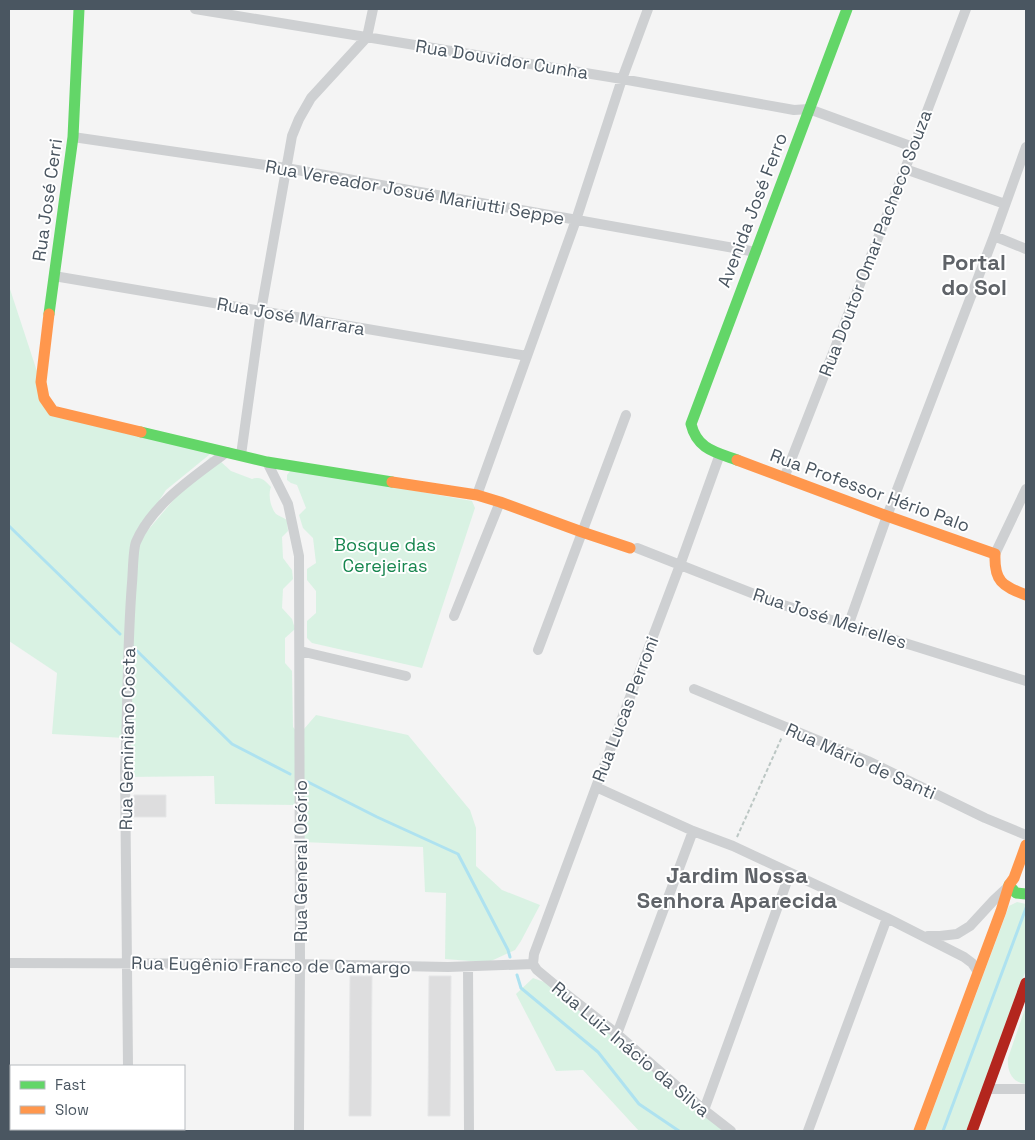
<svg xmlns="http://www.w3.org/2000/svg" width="1035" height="1140" viewBox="0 0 1035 1140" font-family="'Space Grotesk',sans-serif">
<rect width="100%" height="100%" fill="#f4f4f4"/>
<!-- green -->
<path fill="#d9f2e3" d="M9 286 48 405 220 446 166 490 134 539 137 543 210 457 220 461 231 471 252 479C262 476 264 480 271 487 268 494 270 507 276 514 279 516 284 518 287 520L288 531 282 537 283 558 292 570 293 579 283 589 282 608 292 619 295 629 285 638V663L292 671 293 727 300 736 299 805 215 804 214 776 126 777 125 738 52 734 57 673 9 641Z
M292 469 472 501 475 508 422 668 312 643 307 638V621L316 613V591L307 580V569L316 563 313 538 303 528 299 515 306 508 297 485 291 483 287 480V475Z
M316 715 408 735 470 810 476 828V866L502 890 540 905 521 941 515 950 491 961H470L445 959 446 893 425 892 423 847 302 842 304 729Z
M1017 902 1026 904V970L967 1131H925L1009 906Z
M533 978 544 982 611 1032 727 1131H639L583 1070 556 1071 516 994Z
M1026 1006V1084C1012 1083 1007 1071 1008 1058Z"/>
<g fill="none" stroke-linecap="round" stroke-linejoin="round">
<!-- stream -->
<path stroke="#aee2f0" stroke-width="3" d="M9 526 120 634
M131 645 232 744 290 774
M308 782 377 817 458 854 508 950 510 957
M517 975 521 988 598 1052 639 1104 679 1131
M943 1131 1026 908"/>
</g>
<!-- building -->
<path fill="#ddddde" stroke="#e5e6e7" d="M134 795H166V817H134Z
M350 976H372L371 1116H349Z
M429 976H451L450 1116H428Z"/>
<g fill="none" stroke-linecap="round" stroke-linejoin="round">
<!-- path -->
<path stroke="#bcc7c4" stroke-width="2" stroke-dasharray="4 2.5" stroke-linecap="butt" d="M737 837 782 737"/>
<!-- street -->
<path stroke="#ced0d2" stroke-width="10" d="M195 9 622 79 794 110 809 109 913 147
M73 137 286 168 756 252
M905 169 1005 204
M994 236 1026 249
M54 276 527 356
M241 455 261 311 292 136 299 119 311 98 367 37 373 9
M267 462 288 504 299 556 300 964 299 1131
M784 478 905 169 966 9
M477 495 576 220 622 79 648 9
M637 548 777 603 1026 681
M995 554 1026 489
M454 616 500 502
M848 626 887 516 994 236 1026 147
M538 650 626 415
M300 651 406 676
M694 689 868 761 985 818 1026 835
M596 787 693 831 733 846 887 918 964 957 972 963 978 972
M928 936H940L957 934 970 926 994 900 1008 887
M9 963 300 964 448 967 533 964
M533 964 534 954 596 787 680 565 720 454
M533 964 537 970 566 994 617 1034 704 1110 731 1131
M468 967 469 1131
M617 1034 693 831
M128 1066 125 769C128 707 127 645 132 583 133 573 133 549 136 542 152 504 196 475 227 452
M987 1089H1026
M704 1110 790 873
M129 1129V1131
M808 1131 887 918"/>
<!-- fast -->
<path stroke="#63d668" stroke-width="11" d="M49 314 73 137 79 9
M141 432 267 462 392 482
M737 460C715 452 697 449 691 424L847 9
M1009 885 1016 893 1026 894"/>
<!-- slow -->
<path stroke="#ff974d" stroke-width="11" d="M49 314 41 382 44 398 53 411 141 432
M737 460 887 516 995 554C994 581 1002 586 1026 595
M392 482 477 495 500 502 582 532 630 548
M919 1131 1001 911 1009 885 1014 878 1026 845"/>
<!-- jam -->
<path stroke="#b3261e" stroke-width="11" d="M972 1131 1026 983"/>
</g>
<g text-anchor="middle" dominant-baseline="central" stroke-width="4" stroke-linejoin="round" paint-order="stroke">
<!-- street labels -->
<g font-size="18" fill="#4a5661" stroke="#fff">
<text transform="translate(502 59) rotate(9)">Rua Douvidor Cunha</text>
<text transform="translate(415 192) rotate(10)">Rua Vereador Josué Mariutti Seppe</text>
<text transform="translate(47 200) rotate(-82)">Rua José Cerri</text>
<text transform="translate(752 210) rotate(-69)">Avenida José Ferro</text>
<text transform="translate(875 243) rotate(-69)">Rua Doutor Omar Pacheco Souza</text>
<text transform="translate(291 316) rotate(10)">Rua José Marrara</text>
<text transform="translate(870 490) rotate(20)">Rua Professor Hério Palo</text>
<text transform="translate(830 618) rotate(18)">Rua José Meirelles</text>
<text transform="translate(625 709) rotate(-69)">Rua Lucas Perroni</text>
<text transform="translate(127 739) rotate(-89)">Rua Geminiano Costa</text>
<text transform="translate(861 761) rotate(24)">Rua Mário de Santi</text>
<text transform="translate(300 861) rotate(-90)">Rua General Osório</text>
<text transform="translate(271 965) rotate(1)">Rua Eugênio Franco de Camargo</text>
<text transform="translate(631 1049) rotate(40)">Rua Luiz Inácio da Silva</text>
</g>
<!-- park labels -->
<g font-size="18" fill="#17864f" stroke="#fff">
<text x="385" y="544">Bosque das<tspan x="385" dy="21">Cerejeiras</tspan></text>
</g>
<!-- district labels -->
<g font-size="22" font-weight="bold" fill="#5f6368" stroke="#fff">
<text x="974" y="262">Portal<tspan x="974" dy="25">do Sol</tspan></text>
<text x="737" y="875">Jardim Nossa<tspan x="737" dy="25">Senhora Aparecida</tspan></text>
</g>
</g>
<!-- border -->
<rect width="1035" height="1140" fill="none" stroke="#4a5661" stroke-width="20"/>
<!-- legend -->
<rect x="10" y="1065" width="175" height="65" fill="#ffffff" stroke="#b7bbc0"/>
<rect x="20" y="1081" width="25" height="8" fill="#63d668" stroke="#b7bbc0"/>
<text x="55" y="1090" font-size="15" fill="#4a5661">Fast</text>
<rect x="20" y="1106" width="25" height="8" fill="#ff974d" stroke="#b7bbc0"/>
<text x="55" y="1115" font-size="15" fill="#4a5661">Slow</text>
</svg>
